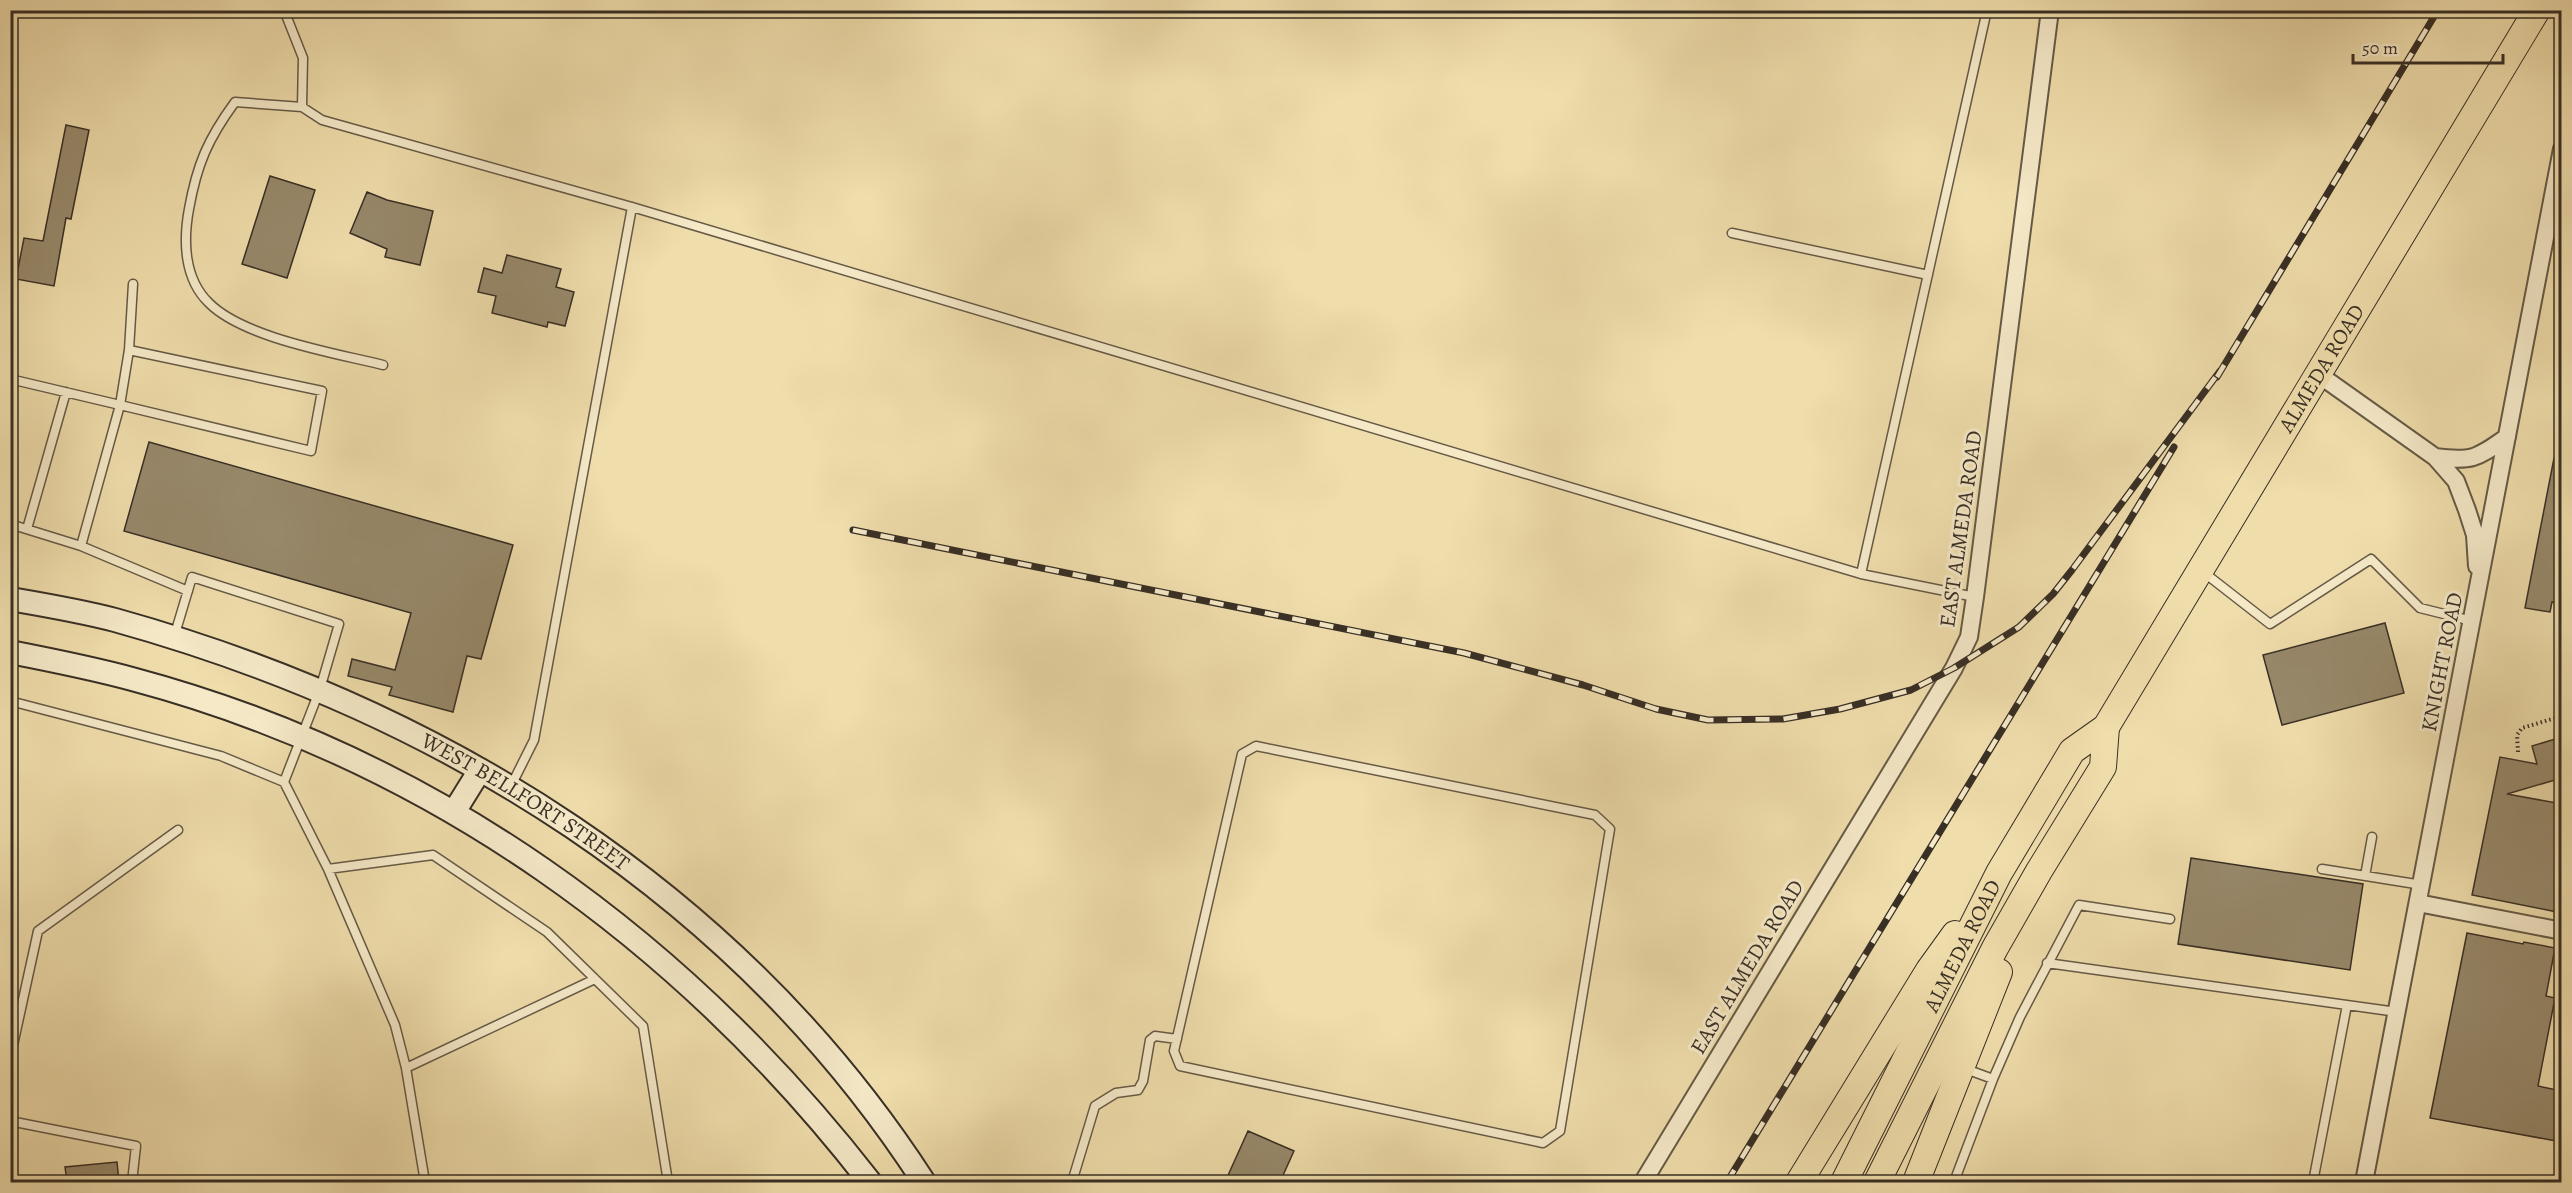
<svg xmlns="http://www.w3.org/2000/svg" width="2572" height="1193" viewBox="0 0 2572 1193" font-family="Alegreya,serif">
<rect width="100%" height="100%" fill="#efddab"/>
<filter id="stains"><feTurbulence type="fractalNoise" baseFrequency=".00333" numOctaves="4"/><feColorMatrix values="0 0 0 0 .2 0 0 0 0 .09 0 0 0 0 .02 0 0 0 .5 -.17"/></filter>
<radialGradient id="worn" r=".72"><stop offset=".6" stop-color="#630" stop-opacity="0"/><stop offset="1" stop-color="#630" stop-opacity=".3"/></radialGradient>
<!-- building -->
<path fill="#97896b" stroke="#382f25" stroke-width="1.5" d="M66 125 89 130 71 219 66 218 54 286 16 279 24 238 43 241Z
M270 176 315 190 287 278 242 264Z
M367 192 387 200 433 211 420 265 385 257 387 249 350 233Z
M507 255 561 269 556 287 574 292 565 326 548 322 547 327 492 313 496 296 478 292 484 268 502 273Z
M149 442 513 545 481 659 467 656 453 712 389 695 392 687 348 676 352 659 395 670 411 613 124 531Z
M2554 458 2562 459V604L2552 602 2550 612 2525 608Z
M2385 623 2404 693 2282 725 2263 655Z
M2562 737V778L2507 794 2562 804V901H2559L2557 912 2472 895 2500 757 2537 764 2532 746Z
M2191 858 2363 884 2350 970 2178 944Z
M2467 933 2523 944 2524 942 2555 948 2546 996 2555 998 2538 1086 2562 1091V1142L2430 1118Z
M1248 1131 1294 1151 1280 1182H1225Z
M117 1162 119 1182H67L65 1167Z"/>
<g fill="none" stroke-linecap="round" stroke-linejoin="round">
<defs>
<path id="lane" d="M284 10 303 58 302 107
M1732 233 1928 275
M133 284 129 350 322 391 311 451 120 405 81 546 188 591
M383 365C335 353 244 338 209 303 184 279 183 241 189 209 197 164 208 139 235 102L302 107 322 120 632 207 1861 574 1975 597
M10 379 120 405 129 350
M10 524 81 546
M27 529 66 392
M2202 571 2270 624 2371 559 2420 608 2472 621
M1861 574 1987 10
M174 637 192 577 339 624 320 689 284 782 328 869 395 1025 406 1068 595 979
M10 701 221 756 284 782
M1256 746 1595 815 1610 829 1560 1131 1543 1143 1180 1066 1174 1051 1242 754Z
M511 786 534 740 632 207
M328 869 433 855 547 932 643 1026 668 1182
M2322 869 2422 885
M2365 876 2372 837
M2047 963 2397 1012
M10 1059 38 931 178 830
M406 1068 425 1182
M1963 1068 1993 1079
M10 1121 136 1146 132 1182
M1072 1182 1095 1106 1116 1093 1138 1090 1143 1081 1150 1040 1155 1036 1177 1039
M1954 1182 1993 1079 2020 1017 2079 905 2170 919
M2313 1182 2347 1005"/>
<path id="street" d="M2318 374 2435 457 2456 481 2467 510 2475 535 2477 566
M2435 457C2473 462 2477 458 2507 437
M2418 903 2562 931
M1643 1182 1954 668 1969 637 1975 597 2050 10
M2364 1182 2562 149"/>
<g id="secondary">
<path id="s1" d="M10 599C45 605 81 611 115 620 442 711 737 893 924 1182"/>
<path d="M10 652C51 660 92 668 132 679 432 759 681 939 870 1182"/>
<path d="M454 812 480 770"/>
</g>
<g id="primary">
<path d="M1799 1182 1929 970 1955 934"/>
<path id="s2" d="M1844 1182 1999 873 2072 751 2106 727 2537 10"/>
<path d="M1877 1182 1995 948 2039 871 2103 767 2106 727"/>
<path d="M1916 1182 1999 972"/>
</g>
</defs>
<!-- lane casing -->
<use href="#lane" stroke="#665a46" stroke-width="11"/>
<!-- street casing -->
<use href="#street" stroke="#665a46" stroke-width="20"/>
<!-- secondary casing -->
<use href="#secondary" stroke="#382f25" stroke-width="26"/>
<!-- primary casing -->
<use href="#primary" stroke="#382f25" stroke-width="28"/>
<!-- path -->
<path stroke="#382f25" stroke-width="4" stroke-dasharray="1.5 3" stroke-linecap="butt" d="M2518 752 2517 735 2522 728 2562 716"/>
<!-- lane -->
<use href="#lane" stroke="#f5e9c8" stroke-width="8"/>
<!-- street -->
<use href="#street" stroke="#f5e9c8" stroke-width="16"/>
<!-- secondary -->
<use href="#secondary" stroke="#f5e9c8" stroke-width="22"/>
<!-- primary -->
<use href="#primary" stroke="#efddab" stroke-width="26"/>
<defs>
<path id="rail" d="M2217 377 2438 10
M853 530 1464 653 1583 685 1656 709 1708 720 1783 719 1840 709 1911 690 1954 668 2019 627 2053 594 2072 570 2220 371
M1727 1182 2174 447"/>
</defs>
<!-- rail casing -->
<use href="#rail" stroke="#382f25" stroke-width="7"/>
<!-- rail -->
<use href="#rail" stroke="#f5e9c8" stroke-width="4.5" stroke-dasharray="14" stroke-linecap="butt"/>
</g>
<g text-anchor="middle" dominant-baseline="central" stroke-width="6" stroke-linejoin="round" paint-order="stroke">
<!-- street labels -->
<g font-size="22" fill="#382f25" stroke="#f5e9c8">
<text stroke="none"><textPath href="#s2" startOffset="948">ALMEDA ROAD</textPath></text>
<text transform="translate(1961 529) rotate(-82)">EAST ALMEDA ROAD</text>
<text transform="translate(2442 662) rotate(-79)">KNIGHT ROAD</text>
<text stroke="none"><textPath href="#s1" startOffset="558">WEST BELLFORT STREET</textPath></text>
<text stroke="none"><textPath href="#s2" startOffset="264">ALMEDA ROAD</textPath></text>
<text transform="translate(1747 967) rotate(-59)">EAST ALMEDA ROAD</text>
</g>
</g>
<!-- margin -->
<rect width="2572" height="1193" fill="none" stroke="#efddab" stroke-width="36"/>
<rect x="12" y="12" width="2548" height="1169" fill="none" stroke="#382f25" stroke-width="3"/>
<rect x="18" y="18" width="2536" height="1157" fill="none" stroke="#382f25" stroke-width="1.5"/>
<!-- scale -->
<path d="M2353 54v9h150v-9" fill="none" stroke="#382f25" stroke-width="3"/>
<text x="2362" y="54" font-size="18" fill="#382f25" stroke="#f5e9c8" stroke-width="4.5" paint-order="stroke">50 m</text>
<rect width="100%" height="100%" filter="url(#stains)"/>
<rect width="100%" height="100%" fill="url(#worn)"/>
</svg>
